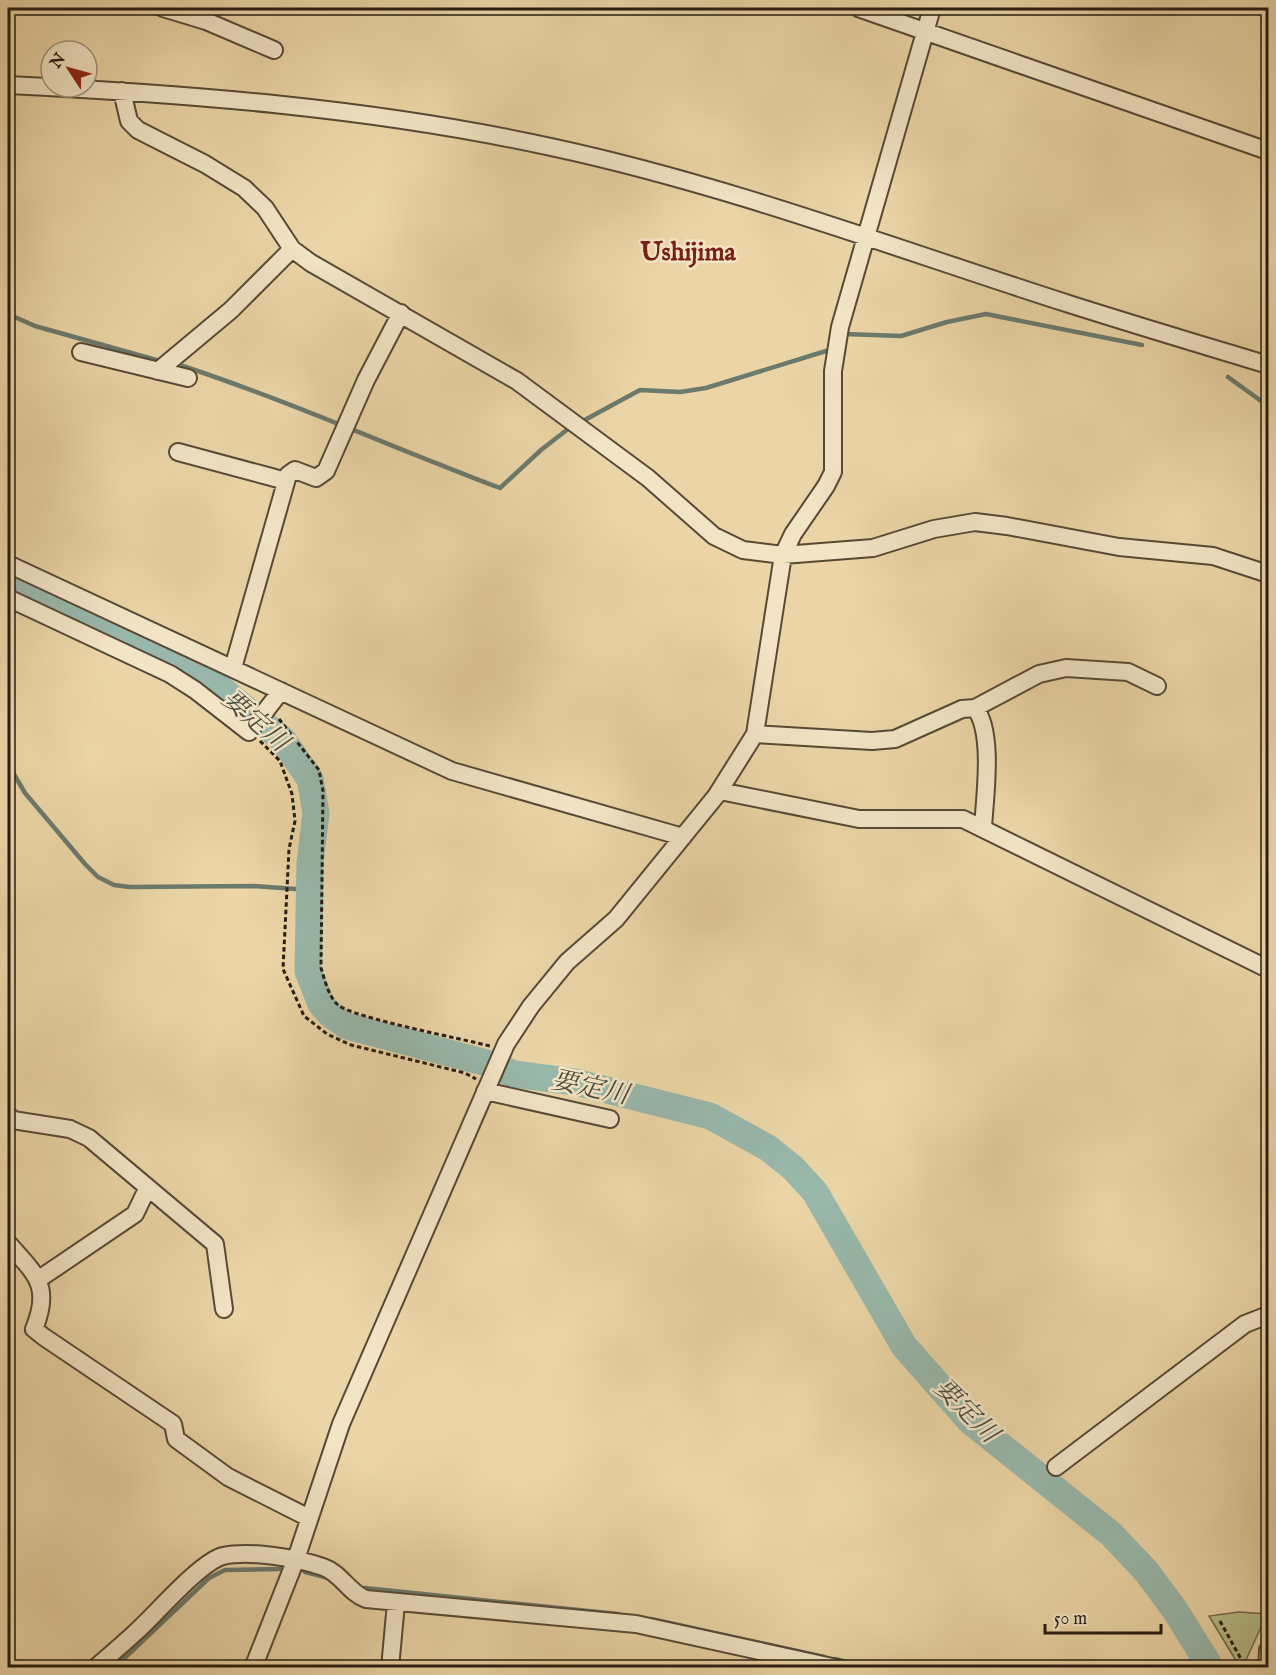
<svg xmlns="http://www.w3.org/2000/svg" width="1276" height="1675" viewBox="0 0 1276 1675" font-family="'IM FELL English','Noto Serif JP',serif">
<rect width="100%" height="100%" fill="#ebd5a6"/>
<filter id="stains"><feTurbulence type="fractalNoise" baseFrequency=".00333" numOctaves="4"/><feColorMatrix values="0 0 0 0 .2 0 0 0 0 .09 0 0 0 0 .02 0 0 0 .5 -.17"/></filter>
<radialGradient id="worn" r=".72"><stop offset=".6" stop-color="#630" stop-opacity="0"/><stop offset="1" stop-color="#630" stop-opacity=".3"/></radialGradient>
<!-- green -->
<path fill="#b6bd88" stroke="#6e6c4c" stroke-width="1.5" d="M1239 1612 1267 1614 1246 1660 1238 1664 1209 1616Z"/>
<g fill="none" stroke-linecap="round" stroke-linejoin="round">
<!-- stream -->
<path stroke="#6a7a6d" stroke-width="4.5" d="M8 314 35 326 160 361
M845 334 901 336 947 322 986 314 1142 345
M183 366C291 402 394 448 500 488L541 450 568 429
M1228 377 1268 406
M581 422 640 390 680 392 706 388 826 351
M8 764 25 793 85 864 98 877 114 885 130 887 253 886 309 890
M305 1572 329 1578
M365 1588 618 1614
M651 1619 824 1657
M835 1659 871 1668
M114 1668 209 1578 225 1570 282 1569"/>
<!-- river -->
<path stroke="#98b8ab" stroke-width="27" d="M8 582 189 669 220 688 283 740 310 779 316 813 310 863 308 971 321 1004 331 1015 347 1026 487 1063 514 1074 575 1082 710 1116 768 1148 793 1168 815 1192 904 1346 970 1421 1111 1534 1146 1571 1175 1610 1211 1668"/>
<defs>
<path id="minor" d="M163 8 206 21 274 50
M858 8 1268 151
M8 85C189 94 373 108 551 147 728 185 897 249 1069 304 1135 325 1202 345 1268 365
M122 91 129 121 138 130 205 164 244 188 265 208 292 249 311 263 517 381 648 478 714 536 743 550 783 555 873 548 934 529 975 522 1007 526 1119 547 1213 556 1268 574
M81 352 188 378
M158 371 231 310 292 249
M178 452 286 481
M8 564 452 771 683 837
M8 598 170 674 195 690 249 732 281 691
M233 668 288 475 295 470 316 478 326 471 366 380 401 313
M975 708C994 732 985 796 983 827
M755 734 872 741 895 739 962 709 975 708 1039 674 1066 668 1128 672 1157 686
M720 791 859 819H963L1268 969
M485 1091 610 1119
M8 1115 13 1120 70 1129 89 1138 215 1244 224 1309
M8 1243C35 1274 52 1285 34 1329L44 1337 173 1424 176 1439 228 1477 309 1518
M39 1279 135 1214 147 1189
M1056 1467 1245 1324 1268 1315
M95 1668C109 1656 123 1644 137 1631 156 1614 200 1562 223 1556 250 1550 297 1558 323 1567 341 1573 349 1593 366 1599L636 1624 837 1668
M253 1668 296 1559 341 1424 506 1044 531 1006 567 962 616 919 716 796 755 734 783 555 793 534 826 486 833 472V371L840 327 932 8
M390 1668 396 1603
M1267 1668 1268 1650"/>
</defs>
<!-- minor casing -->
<use href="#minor" stroke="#564a36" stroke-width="20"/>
<!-- path -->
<path stroke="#251c11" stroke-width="3" stroke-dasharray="4.5 3" stroke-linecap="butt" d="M279 719 319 770 323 791 321 968C325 980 328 996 338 1005 354 1018 463 1039 490 1046
M260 741 280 761 292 794 295 821 289 849 283 969 304 1016 327 1034 351 1045 465 1073 476 1079
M1220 1621 1246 1668"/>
<!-- minor -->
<use href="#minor" stroke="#f2e4c5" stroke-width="16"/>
</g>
<g text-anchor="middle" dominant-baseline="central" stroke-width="5" stroke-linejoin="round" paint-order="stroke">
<!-- neighbourhood labels -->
<g font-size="26" font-weight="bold" fill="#7a1f14" stroke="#f2e4c5">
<text x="688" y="252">Ushijima</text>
</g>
<!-- water labels -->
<g font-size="26" font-style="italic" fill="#484b3f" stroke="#f2e4c5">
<text transform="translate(255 721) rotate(41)">要定川</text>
<text transform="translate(590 1088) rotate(12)">要定川</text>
<text transform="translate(966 1411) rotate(45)">要定川</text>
</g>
</g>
<!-- margin -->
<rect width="1276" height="1675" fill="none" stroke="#ebd5a6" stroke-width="30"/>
<rect x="9" y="9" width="1258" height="1657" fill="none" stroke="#251c11" stroke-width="3"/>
<rect x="15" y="15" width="1246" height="1645" fill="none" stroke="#251c11" stroke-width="1.5"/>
<!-- north arrow -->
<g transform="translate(69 69) rotate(306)"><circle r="28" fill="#f2e4c5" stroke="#a0947d" stroke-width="1.5"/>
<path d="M0-4.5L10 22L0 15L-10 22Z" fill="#8f2418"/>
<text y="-9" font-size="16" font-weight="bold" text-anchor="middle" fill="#251c11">N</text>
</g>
<!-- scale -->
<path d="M1045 1624v9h116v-9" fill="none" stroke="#251c11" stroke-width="3"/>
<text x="1054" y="1624" font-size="18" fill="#251c11" stroke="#f2e4c5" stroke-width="4.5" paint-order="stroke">50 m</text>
<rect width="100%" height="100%" filter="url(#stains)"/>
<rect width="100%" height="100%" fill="url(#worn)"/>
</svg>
